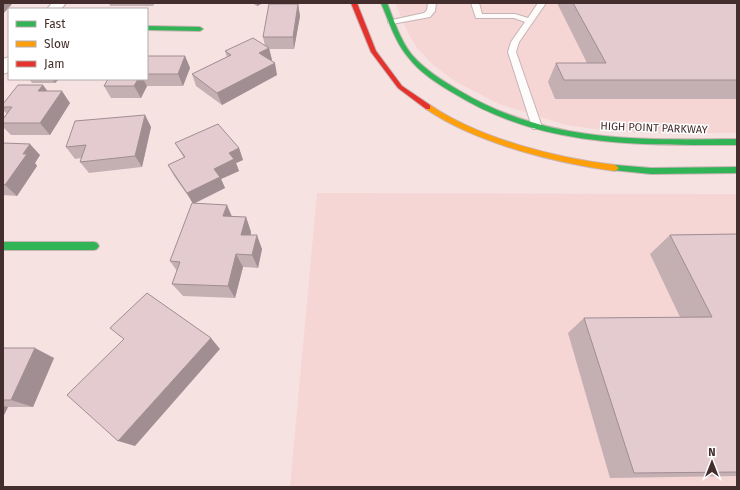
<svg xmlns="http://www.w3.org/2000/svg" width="740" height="490" viewBox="0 0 740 490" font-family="'Fira Sans',sans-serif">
<rect width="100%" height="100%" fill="#f7e2e2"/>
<!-- built -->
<path fill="#f5d6d5" d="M395 3H737V133H640L610 131 566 125 499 104 456 82 433 65 417 48 409 35Z
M317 193 737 194V487H290Z"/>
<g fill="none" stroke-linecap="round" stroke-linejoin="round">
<defs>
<path id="lane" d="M428 3H436L435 11 430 17 392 24 388 22 392 20 424 13 427 10Z
M471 3H479L482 14H515L528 18 538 3H546L519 42 516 52 542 127 541 129H533L532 127 508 52 511 42 525 22 514 18H476Z"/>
<path id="street" d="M52 3H66L61 9H47Z
M9 57V72L3 74V59Z"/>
<path id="fast" d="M381 3H387C394 20 400 40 412 55 425 70 443 81 460 91 547 143 639 140 737 139V145C638 145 543 148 455 94 438 84 420 73 408 57 395 42 389 21 381 3Z
M147 26 200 27 203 29 200 31 147 30Z
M615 165 651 168 737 167V173L651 174 612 170 611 168 612 166Z
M3 242H94L97 243 99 246 97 249 94 250H3Z"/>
<path id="slow" d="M426 105H430C480 139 556 158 615 165L619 168 615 171C555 163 476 143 426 109Z"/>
<path id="jam" d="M351 3H357L376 51 402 86 430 105V109H426L398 88 371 52Z"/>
</defs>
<!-- lane casing -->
<use href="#lane" stroke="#c7b3b3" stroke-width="2"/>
<!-- street casing -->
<use href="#street" stroke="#c7b3b3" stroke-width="2"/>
<!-- fast casing -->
<use href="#fast" stroke="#c7b3b3" stroke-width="2"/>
<!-- slow casing -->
<use href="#slow" stroke="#c7b3b3" stroke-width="2"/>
<!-- jam casing -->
<use href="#jam" stroke="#c7b3b3" stroke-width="2"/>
<!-- lane -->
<use href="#lane" fill="#fefbfb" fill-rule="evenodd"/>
<!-- street -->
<use href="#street" fill="#fefbfb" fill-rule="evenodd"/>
<!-- fast -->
<use href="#fast" fill="#30b455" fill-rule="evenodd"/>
<!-- slow -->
<use href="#slow" fill="#ff9f0a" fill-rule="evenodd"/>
<!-- jam -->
<use href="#jam" fill="#e5322d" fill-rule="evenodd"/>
</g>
<!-- wall -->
<path fill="#c4afb3" d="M109 3H155L153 6H110Z
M252 3H263L257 6Z
M557 3H737V99H555L548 82 556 63H587Z
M298 4 300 16 294 49H269L272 60 270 61 277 75 222 105 196 86 192 74 227 57 225 51 265 46 263 37Z
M147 56H185L190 68 183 86H147L141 98H111L104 86 108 79H147Z
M29 79H88V80H58L55 83H32Z
M48 91 70 103 50 135H11L3 127V119L7 114 3 110V104Z
M145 115 151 127 142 167 89 173 80 162 81 158 75 159 66 147Z
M3 143 40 155 35 163 37 166 17 196 3 195Z
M175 143 239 148 243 160 236 163 239 171 221 179 225 188 195 203 232 217H246L251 232V235L262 249 258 268 243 267 235 298 183 296 172 284 177 271 170 261 193 203 174 176 168 165 184 158Z
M737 234V476L610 478 568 333 584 318 680 317 650 254 670 235Z
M3 348 54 358 33 407H8L3 417Z"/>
<!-- shaded-wall -->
<path fill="#a08e92" d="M3 3H13L3 14Z
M257 3H263L257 6Z
M298 4 300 16 294 49 293 37Z
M269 48 272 60 262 65 259 53Z
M185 56 190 68 183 86 178 74Z
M275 63 277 75 222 105 217 93Z
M52 79H57L58 80 55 83Z
M138 79H143L147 86 141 98 134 86Z
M43 85 52 97 38 91Z
M62 91 70 103 50 135 40 123Z
M145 115 151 127 142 167 135 156Z
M30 144 40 155 35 163 37 166 17 196 5 185 23 154Z
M239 148 243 160 236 163 239 171 221 179 225 188 193 204 187 193 214 169 229 153Z
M227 205 233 219 223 216Z
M246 217 251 232 247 249 241 235Z
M257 235 262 249 258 268 252 255Z
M236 254 243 267 235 298 228 286Z
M211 338 220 349 135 446 118 441Z
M35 348 54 358 33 407 11 400Z
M3 406 8 407 3 417Z"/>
<!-- building -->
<path fill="#e4cbd0" stroke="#a08e92" d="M573 3H737V80H564L556 63H606Z
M269 4H298L293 37H263Z
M253 38 269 48 259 53 275 63 217 93 192 74 231 55 225 51Z
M147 56H185L178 74H147Z
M108 79H138L134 86H104Z
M18 85H43L38 91H62L40 123H3V119L12 107H3V104Z
M145 115 135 156 80 162 86 145 66 147 75 121Z
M218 124 239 148 229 153 234 159 214 169 220 177 187 193 168 165 185 157 175 143Z
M3 143 30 144 23 154H27L5 185 3 184Z
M192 203 227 205 223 216 246 217 241 235H257L252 255 236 254 228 286 172 284 180 262 170 261Z
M737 234V472L634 473 584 318 712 317 670 235Z
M147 293 211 338 118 441 67 395 124 339 110 328Z
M3 348H35L11 400H3Z"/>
<g text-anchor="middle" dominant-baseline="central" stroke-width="3" stroke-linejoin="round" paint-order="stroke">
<!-- far-street labels -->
<g font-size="11" fill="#442d2d" stroke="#fff">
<text transform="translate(654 128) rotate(2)">HIGH POINT PARKWAY</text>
</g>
</g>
<!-- border -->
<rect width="740" height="490" fill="none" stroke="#442d2d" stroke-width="8"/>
<!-- legend -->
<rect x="8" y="8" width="140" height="72" fill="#ffffff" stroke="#b4abab"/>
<rect x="16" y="21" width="20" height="6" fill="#30b455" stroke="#b4abab"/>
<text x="44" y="28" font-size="12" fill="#442d2d">Fast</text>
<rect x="16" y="41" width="20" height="6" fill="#ff9f0a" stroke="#b4abab"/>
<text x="44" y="48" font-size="12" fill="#442d2d">Slow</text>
<rect x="16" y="61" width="20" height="6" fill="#e5322d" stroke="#b4abab"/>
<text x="44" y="68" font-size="12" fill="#442d2d">Jam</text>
<!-- north arrow -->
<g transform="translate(712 462)" stroke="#ffffff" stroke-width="3" paint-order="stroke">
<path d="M0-3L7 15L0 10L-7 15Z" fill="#442d2d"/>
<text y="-6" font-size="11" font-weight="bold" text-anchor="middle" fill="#442d2d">N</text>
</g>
</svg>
